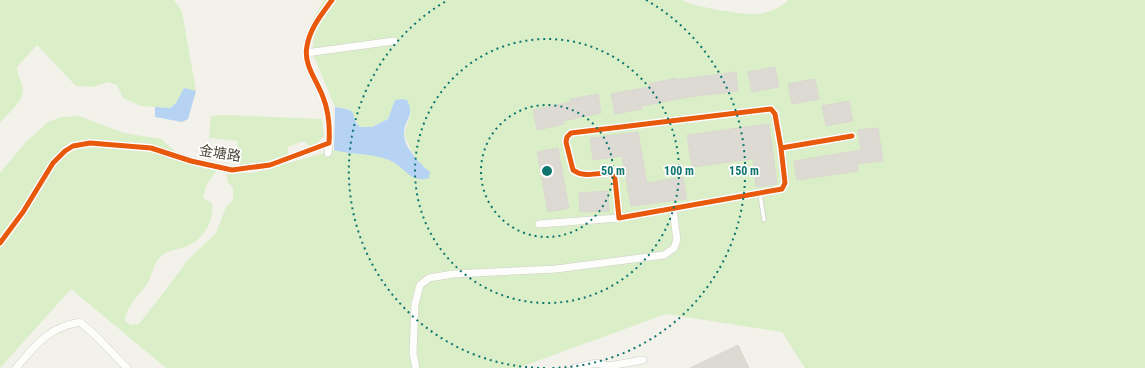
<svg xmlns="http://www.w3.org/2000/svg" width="1145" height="368" viewBox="0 0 1145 368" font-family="'Roboto Condensed','Noto Sans SC',sans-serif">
<rect width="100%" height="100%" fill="#f2f1ea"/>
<!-- green -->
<path fill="#daefc8" d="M0 0H174L182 12 196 91 184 89 176 103 169 108 141 106 123 98 117 85 108 82 93 87 76 86 37 45 17 67C17 75 22 81 23 89 24 101 7 114 0 123Z
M324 0H681C695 7 741 15 757 14 768 13 781 8 788 0H1145V368H805L782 332 666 314 518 368H166L71 289 0 368V173L26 142 48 122 61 117 79 116 124 133 161 139 174 150 184 163 217 170 206 186 203 198 212 203C215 221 203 241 185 247 176 250 168 250 160 257 154 263 152 275 148 282 140 295 126 306 125 321L131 325 139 324 168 287 187 261 216 233 226 207 233 200V187L228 183 226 172 254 173 334 150 372 155 390 160 399 166 430 172 416 160 404 135 411 113 395 101 388 119 372 127H360L349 109 335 107 312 52 315 28 311 22Z
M225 115 322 119 324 136 317 144 309 146 304 141 288 147V154C272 162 257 166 240 166L237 158 238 141 209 138 211 116Z"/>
<!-- water -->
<path fill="#b6d3f4" d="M184 88 196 91 188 119 182 122 155 117V107L170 108 176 103Z
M401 99 407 100C416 117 403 120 404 135 404 147 421 165 430 172L429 178C409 184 405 166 389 160 372 153 352 155 334 150L335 107C363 111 347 113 360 127H372L388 119 395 100Z"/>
<!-- building -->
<path fill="#dcdad3" stroke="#dbd8d0" d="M775 67 779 87 752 92 748 72Z
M736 72 738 91 689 97 642 106V109L615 114 611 94 649 87V84L676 78V80Z
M815 79 819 99 792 104 788 84Z
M598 94 601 113 563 121 564 124 537 130 533 110 571 102 570 99Z
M849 101 853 121 826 126 822 106Z
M769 124 777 184 756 187 753 159 692 167 687 135Z
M878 128 883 161 857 164 858 171 797 180 794 161 861 150 858 130Z
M638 132 647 183 683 177 687 199 631 206 622 156 593 160 590 138Z
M558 148 569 208 548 212 537 152Z
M608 191 609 211 580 212 579 193Z
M738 345 749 368H690Z"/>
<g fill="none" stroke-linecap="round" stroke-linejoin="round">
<defs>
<path id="lane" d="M760 194 764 220"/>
<path id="street" d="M306 53 394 41
M781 148 785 183 782 189 619 218 615 179 612 174C598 171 585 179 573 170L566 142 567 137 571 133 771 109 775 114 781 148 852 136
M328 153 329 143
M539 224 619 218
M0 243 23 212 53 163 65 151 73 146 90 143 151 148 191 161 232 170 270 165 329 143C330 127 329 112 323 97 317 80 303 65 307 46 310 28 322 14 332 0
M16 368C36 345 47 328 80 322L94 334 127 368
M416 368 413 353 415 304 420 285 429 278 453 274 556 269 664 255 674 248 677 240 673 209
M575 368 596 363 609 366 643 360"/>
</defs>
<!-- lane casing -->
<use href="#lane" stroke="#d0cfc8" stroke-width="5"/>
<!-- street casing -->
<use href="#street" stroke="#d0cfc8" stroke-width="8"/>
<!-- lane -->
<use href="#lane" stroke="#fdfdfc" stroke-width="3.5"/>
<!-- street -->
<use href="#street" stroke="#fdfdfc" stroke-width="7"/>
<defs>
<path id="cycleway" d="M781 148 785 183 782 189 619 218 615 179 612 174C598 171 585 179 573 170L566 142 567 137 571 133 771 109 775 114 781 148 852 136
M0 243 23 212 53 163 65 151 73 146 90 143 151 148 191 161 232 170 270 165 329 143C330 127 329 112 323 97 317 80 303 65 307 46 310 28 322 14 332 0"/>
</defs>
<!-- cycleway casing -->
<use href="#cycleway" stroke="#fff" stroke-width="8"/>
<!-- cycleway -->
<use href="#cycleway" stroke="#e8590c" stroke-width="5"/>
</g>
<!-- distance rings -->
<g fill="none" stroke="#0f766e" stroke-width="2" stroke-dasharray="2 4">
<circle cx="547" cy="171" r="66"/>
<circle cx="547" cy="171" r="132"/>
<path d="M545 368A197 197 0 0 1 448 0M646 0A197 197 0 0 1 549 368"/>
</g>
<g text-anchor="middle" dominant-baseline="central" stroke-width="3.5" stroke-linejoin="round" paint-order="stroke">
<!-- street labels -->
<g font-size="14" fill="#4a4535" stroke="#fff">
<text transform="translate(220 153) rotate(9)">金塘路</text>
</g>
</g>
<circle cx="547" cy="171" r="6" fill="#0f766e" stroke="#fff" stroke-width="2"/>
<g font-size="12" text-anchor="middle" font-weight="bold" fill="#0f766e" stroke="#fff" stroke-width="3.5" stroke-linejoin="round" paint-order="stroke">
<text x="613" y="175">50 m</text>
<text x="679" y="175">100 m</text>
<text x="744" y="175">150 m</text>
</g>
</svg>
